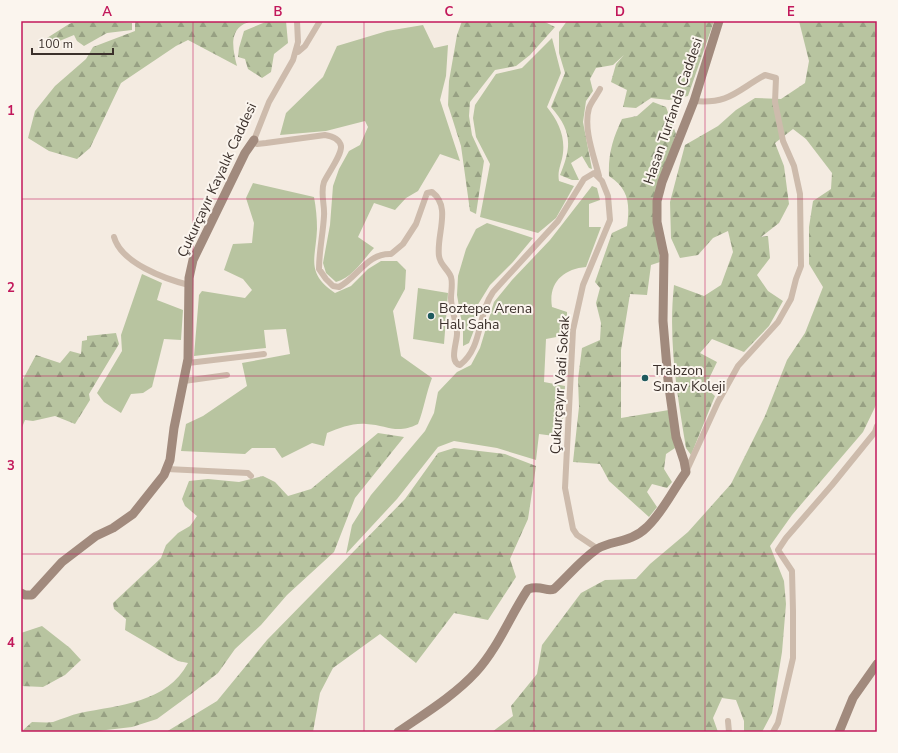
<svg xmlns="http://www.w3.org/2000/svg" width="898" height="753" viewBox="0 0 898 753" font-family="'Nunito Sans',sans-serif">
<defs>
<pattern id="forest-firs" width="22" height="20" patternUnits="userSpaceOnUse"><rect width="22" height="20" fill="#b8c4a0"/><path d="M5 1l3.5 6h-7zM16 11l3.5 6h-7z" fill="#97a083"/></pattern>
</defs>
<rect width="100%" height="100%" fill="#f4ebe1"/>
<!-- green -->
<path fill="#b8c4a0" d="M423 25 434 48 448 45 446 76 440 100 460 161 440 154 418 191 406 198 395 210 374 203 358 237 374 248C363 260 352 278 336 282L326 273 323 263 330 225 333 186 339 169 349 151 360 145 368 127 365 121 326 131 280 135 286 113 323 77 337 46 387 31Z
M552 38 561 73 547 107C558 121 565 135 563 153 562 163 557 170 559 181L574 186 556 218 538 233 480 217 490 164 476 137 473 118 475 105 496 74 522 68Z
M253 183 314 197C316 208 317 218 317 229 316 258 305 273 335 293L351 286 368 269 381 261H397L406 270 405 289 393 311 401 356 432 378C426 393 424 409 418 424 396 435 388 425 366 424 352 423 340 428 327 433L324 446 312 443 282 458 275 448H252L245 454 181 451 186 424 203 416 247 386 242 363 290 354 286 329 264 330 266 348 194 356 199 295 202 291 245 298 252 290 243 279 224 270 233 244 252 243 254 223 246 198Z
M592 186 597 188 600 200 589 204V227H601L586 267C563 269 548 283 552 307L567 312V335L546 339 544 382 565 386 562 437 539 434 536 460 497 448 454 441 438 447 397 499 346 554 352 525 371 495 425 431 434 413 438 392 457 372 471 365 480 348 494 302 512 280 550 240Z
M487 223 533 238 513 262 490 285 477 306 474 330 469 343 463 346V330L457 295 458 276 466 249 476 229Z
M142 274 162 283 157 300 183 310 181 340 164 339 152 387 143 393 131 394 121 413 104 402 97 393 122 351 121 335Z
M418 288 448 293 444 344 413 339Z"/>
<!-- forest -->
<path fill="url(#forest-firs)" d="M77 21 132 23V30L107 33 84 46 77 41 74 35 52 44 47 38 69 24Z
M133 21H253C228 26 232 47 237 66L188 40 176 46 121 83 90 148 77 159 49 151 28 138 35 111 55 86 86 59 93 47 135 31V22Z
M268 21H286L288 43 274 54 271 72 262 78 248 69 245 59 238 57 239 48 244 31Z
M462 21H543L555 27 530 55 516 66 495 70 470 102 469 116 472 135 484 161 476 214 470 211 461 146 448 105 449 81 457 35Z
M567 21H714L688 96 669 100 651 98 636 108 623 107 627 90 611 82 616 64 624 55 613 65 596 68 590 79 593 91 586 101 583 122 592 169 589 168 582 156 571 163 579 180H572L560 175C572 146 572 131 551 107L565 73 559 53V32Z
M799 21H877V403L863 432 792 515 770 546 784 581 786 604 782 652 772 713 762 732H744V721L736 700 722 698 713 718 718 732H492L513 716 511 706 537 674 542 645 581 593 605 580 636 579 650 564 688 532 731 484 765 416 787 360 805 333 823 287 809 264V227L813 201 831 189 832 173 806 139 793 129 775 143 784 166 789 204 779 223 761 237 768 236 770 258 757 275 768 291 783 301 769 326 744 352 712 339 700 353 717 362 705 387 715 396 691 455 686 448C677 394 668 340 674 285L704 296 721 285 733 252 728 231 713 238 698 255 680 258 671 238 670 202 685 145 718 126 736 110 755 98 781 99 805 83 809 61Z
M653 102 666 107 676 134 654 199 660 262 651 265 647 295 630 294 621 350V418L669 410 675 448 666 454 664 469 672 482 667 488 652 484 647 492 657 507 649 517 609 481 600 464 573 462 579 407 578 379 582 348 600 340 601 323 596 303 600 288 595 282 612 233 627 226C630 204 629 189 609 176 608 154 613 138 622 119L637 116Z
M116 333 119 344 89 394 90 400 75 424 55 416 33 421 25 420 21 430V383L36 355 60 363 70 351 81 354 82 341 87 340V336Z
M378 433 404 437 355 498 334 552 287 595 261 625 235 649 218 673 191 694 157 719 132 727 89 732H21L32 722C39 722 47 723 53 722 62 719 71 715 80 713 119 705 167 703 188 663L178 661 125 630 126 619 114 609 113 603 161 558 166 545 178 533 190 526 197 516 185 506 182 499 189 481 208 479 239 482 263 476 275 482 288 496 311 489Z
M454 448 505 454 536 466 528 519 510 559 516 577 488 620 454 613 416 663 380 634 333 668 320 693 313 732H166L217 701 267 640 405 499 438 453Z
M42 626 70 648 81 660 65 675 43 687 21 686V633Z"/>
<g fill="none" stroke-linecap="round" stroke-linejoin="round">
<!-- street -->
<path stroke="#cdbbac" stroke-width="6" d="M297 21 298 42 293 60 269 102 254 140 257 144 266 143 325 135C332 136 339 138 341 146 342 155 328 173 324 182 320 193 325 205 324 216 323 234 319 251 319 269L326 279 333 286 339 287C358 277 367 253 391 254L403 244 416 224 427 193 432 192C452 207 436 235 439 256 440 265 448 269 451 277 453 284 451 291 451 298 451 309 456 320 457 332 458 340 448 362 460 365 483 347 477 315 493 292L558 221 584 179 594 173 602 181 608 196 610 220 583 285 573 330 565 488 573 529 577 535 598 549
M296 51 298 52 305 46 320 21
M599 176C594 156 583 129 589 108 591 102 597 95 600 89
M114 237C121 263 165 279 189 285
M188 363 264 354
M184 381 227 375
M167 469 248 473 251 476
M686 472 718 402 738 366 778 322 791 299 796 279 801 266 800 194 794 166 783 141 775 102 776 78 765 75C736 91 730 104 694 101
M728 721 729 732
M773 732 778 723 793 658V611L792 571 778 550 786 538 832 485 875 432 877 426"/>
<!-- secondary -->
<path stroke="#a18a7d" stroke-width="9" d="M21 593 25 595H32L62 562 96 536 113 528 133 514 164 475 170 460 174 428 188 359 189 278 193 260 245 153 254 140
M398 732C424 714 454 696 476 672 498 648 510 616 528 589 541 585 547 592 554 589 568 576 581 560 597 549 612 540 631 543 647 527 663 512 673 490 686 472L684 461 676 437 668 380 663 321 664 255 657 222V201L662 182 694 101 719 21
M839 732 853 698 877 664"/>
</g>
<!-- grid -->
<path fill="none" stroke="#c2185b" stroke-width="1" stroke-opacity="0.55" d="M193 21V732M364 21V732M534 21V732M705 21V732M21 199H877M21 376H877M21 554H877"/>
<!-- markers -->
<g fill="#1f5a5e" stroke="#fbf5ee" stroke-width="1.5">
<circle cx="431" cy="316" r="4"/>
<circle cx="645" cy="378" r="4"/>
</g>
<g text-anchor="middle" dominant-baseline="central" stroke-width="4" stroke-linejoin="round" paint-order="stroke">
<!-- street labels -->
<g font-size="14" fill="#3b302b" stroke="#fbf5ee">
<text transform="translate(673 111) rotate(-71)">Hasan Turfanda Caddesi</text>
<text transform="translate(217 180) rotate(-65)">Çukurçayır Kayalık Caddesi</text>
<text transform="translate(560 385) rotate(-86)">Çukurçayır Vadi Sokak</text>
</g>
<!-- poi labels -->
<g font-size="14" fill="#3b302b" stroke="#fbf5ee" text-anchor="start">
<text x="439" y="308">Boztepe Arena<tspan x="439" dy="16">Halı Saha</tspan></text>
<text x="653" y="370">Trabzon<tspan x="653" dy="16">Sınav Koleji</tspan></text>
</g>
</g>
<!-- border -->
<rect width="898" height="753" fill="none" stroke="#fbf5ee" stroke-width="44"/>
<!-- scale -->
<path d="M32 48v6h81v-6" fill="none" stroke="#3b302b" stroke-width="2"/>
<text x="38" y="48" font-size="12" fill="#3b302b" stroke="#fbf5ee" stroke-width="3" paint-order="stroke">100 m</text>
<rect x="22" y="22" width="854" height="709" fill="none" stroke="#c2185b" stroke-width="1.5"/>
<g font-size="13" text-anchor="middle" font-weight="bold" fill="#c2185b">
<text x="107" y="16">A</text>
<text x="278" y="16">B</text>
<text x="449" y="16">C</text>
<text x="620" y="16">D</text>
<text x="791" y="16">E</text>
<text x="11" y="115">1</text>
<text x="11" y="292">2</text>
<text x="11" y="470">3</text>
<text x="11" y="647">4</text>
</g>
</svg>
